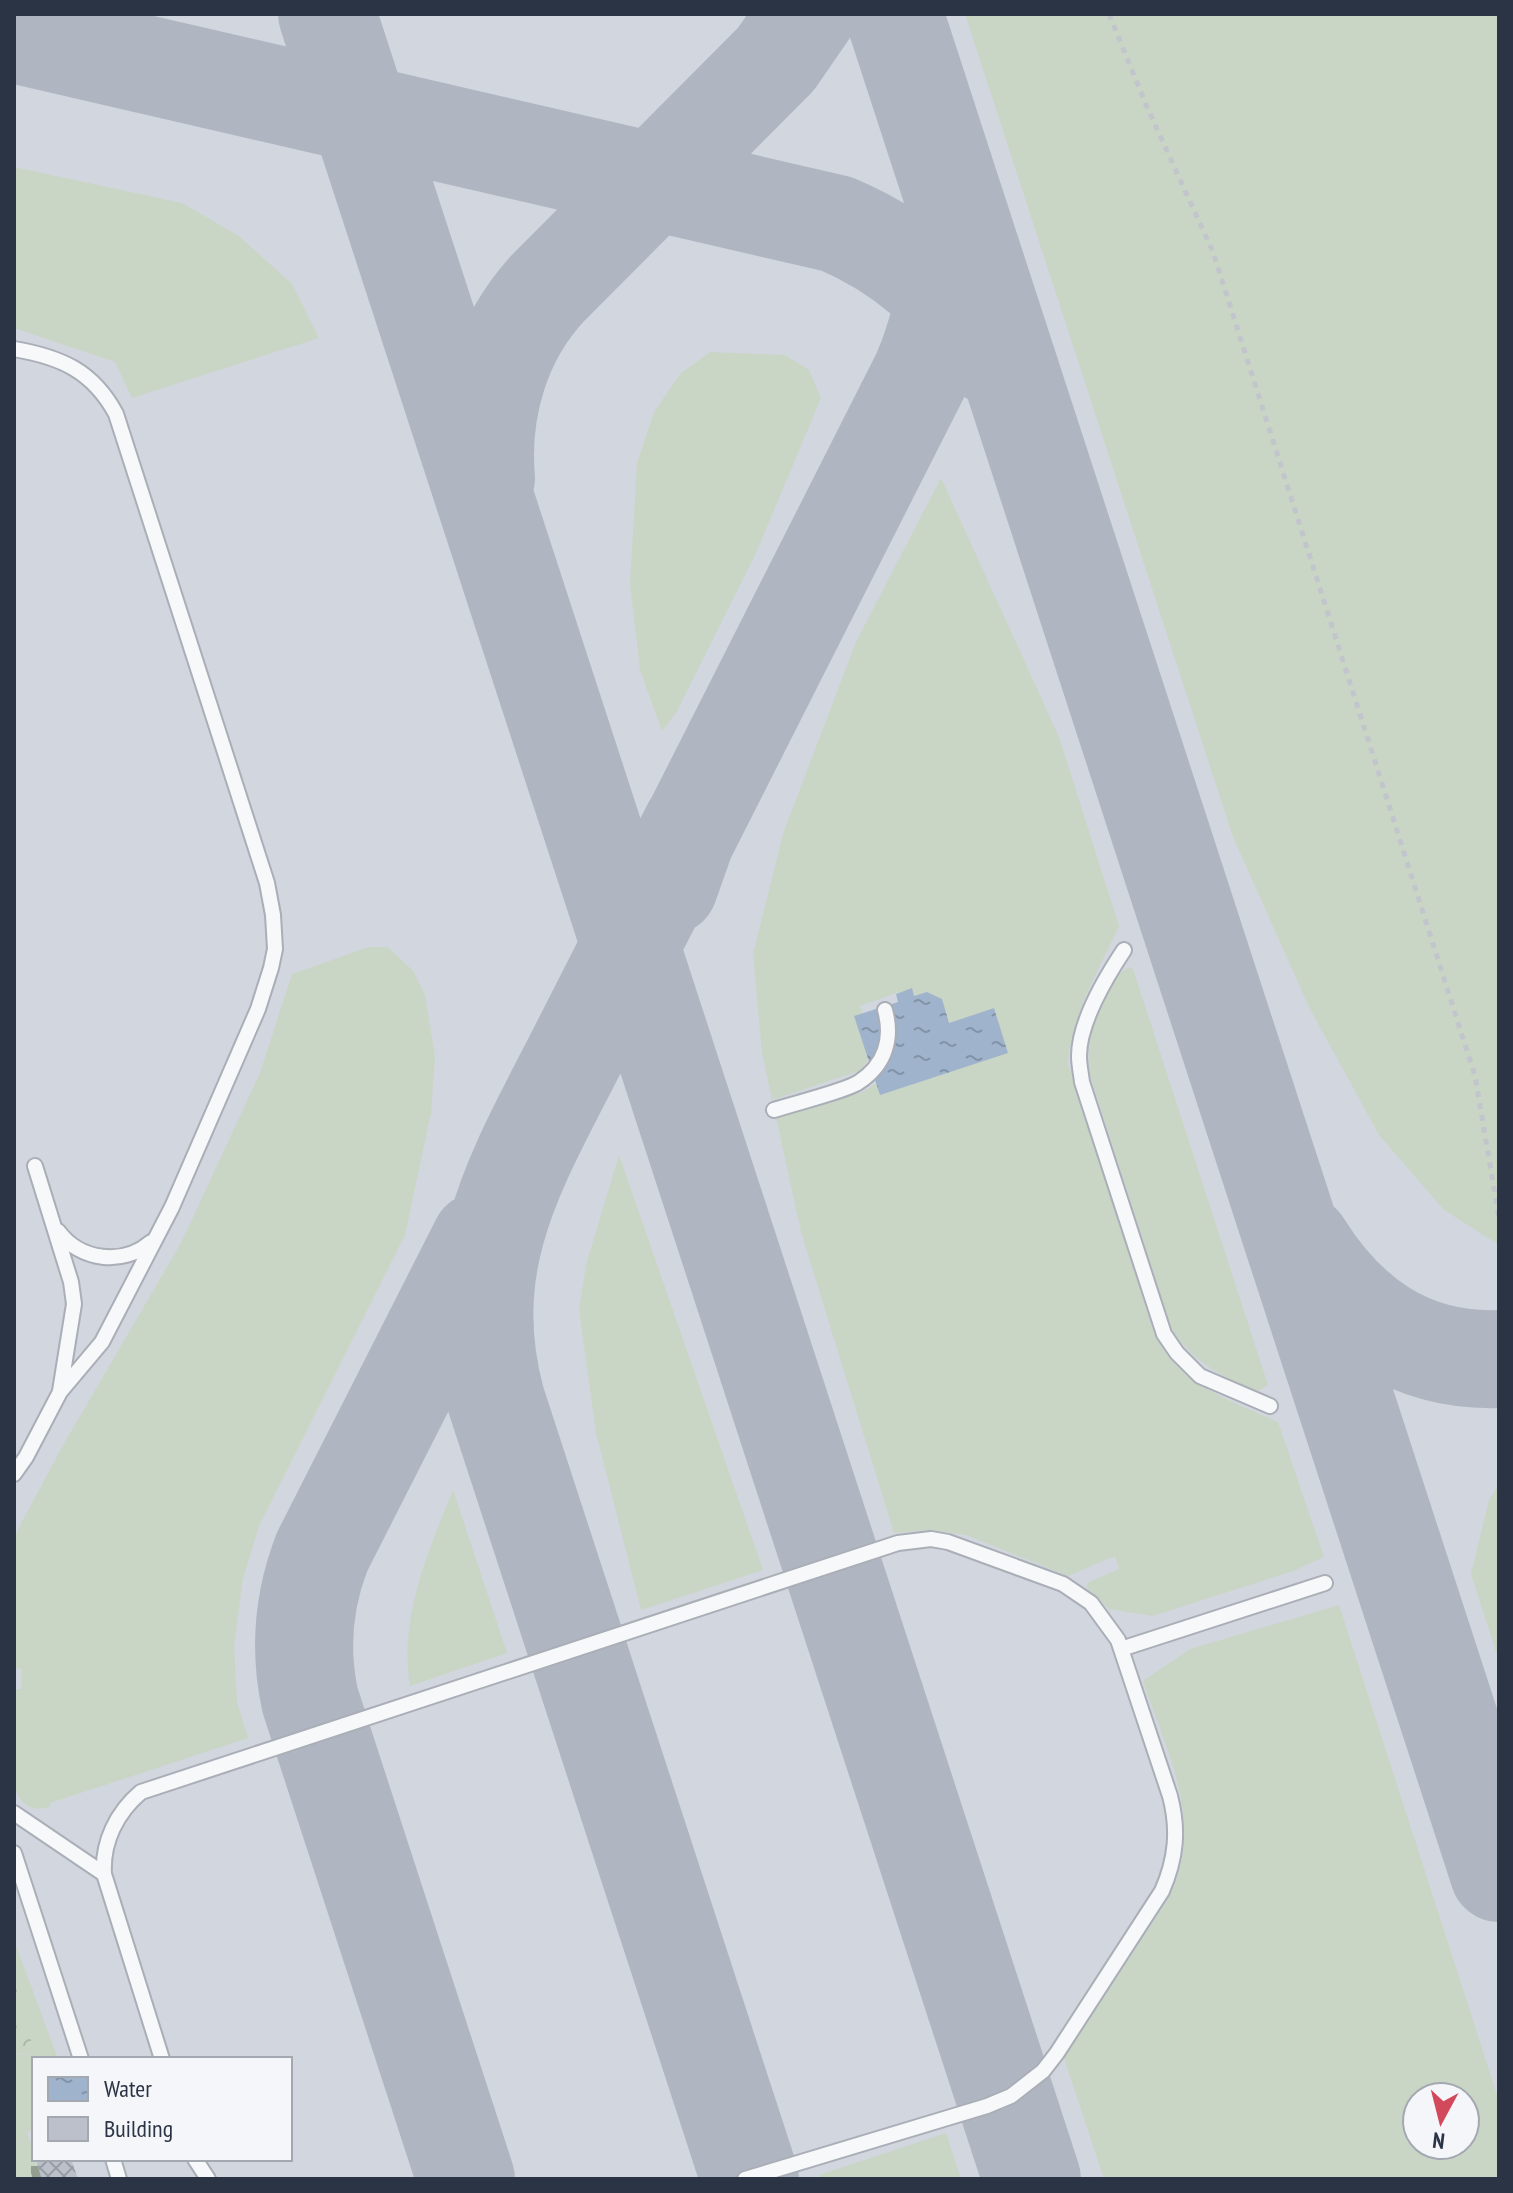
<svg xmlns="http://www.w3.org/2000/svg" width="1513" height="2193" viewBox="0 0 1513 2193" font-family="'PT Sans Narrow',sans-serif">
<defs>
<pattern id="forest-crowns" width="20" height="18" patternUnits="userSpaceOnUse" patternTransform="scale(2)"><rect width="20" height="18" fill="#c9d6c5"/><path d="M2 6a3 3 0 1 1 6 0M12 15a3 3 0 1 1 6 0" fill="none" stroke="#adb8ab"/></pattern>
<pattern id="water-ripples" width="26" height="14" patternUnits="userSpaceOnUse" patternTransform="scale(2)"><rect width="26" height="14" fill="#9fb4cc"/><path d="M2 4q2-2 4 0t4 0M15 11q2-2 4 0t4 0" fill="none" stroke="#8293a7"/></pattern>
<pattern id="building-cross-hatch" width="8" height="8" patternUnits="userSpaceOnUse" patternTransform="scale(2)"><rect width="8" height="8" fill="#bbc0ca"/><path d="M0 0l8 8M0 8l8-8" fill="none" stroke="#989da6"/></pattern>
<filter id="shadow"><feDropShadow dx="-7" dy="7" stdDeviation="0" flood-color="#0004"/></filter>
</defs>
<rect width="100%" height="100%" fill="#e4e7ec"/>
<!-- built -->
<path fill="#d2d6de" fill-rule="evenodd" d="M14 14H1499V2179H14ZM34 2059H290V2159H34ZM1417 2097H1465V2145H1417Z"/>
<!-- grass -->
<path fill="#c9d6c5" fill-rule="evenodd" d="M965 14H1499V1245L1444 1210 1379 1135 1310 1009 1233 837Z
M14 167 182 203 239 236 292 284 319 338 132 398 115 362 14 328Z
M710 352 785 355 809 370 821 398 756 553 676 713 662 731 640 670 630 584 637 463 654 412 681 373Z
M941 478 1059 737 1119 926C1099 970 1071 1015 1068 1064L1153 1330C1174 1383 1231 1401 1278 1422L1324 1557 1293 1571 1153 1616 1109 1609 1086 1587 1089 1582 1119 1569 1115 1556 1068 1576 966 1535 930 1530 894 1533 801 1232 776 1117 860 1093 877 1083 907 1019 899 992 860 1006C867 1032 878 1044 862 1070L772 1100 762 1053 753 954 784 831 856 642Z
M369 947H388L413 971 425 995 435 1057 431 1113 405 1235 259 1526 243 1579 234 1645 237 1702 248 1738 50 1803 51 1806C32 1814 19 1803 14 1786V1689H21L22 1669 14 1668V1541L18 1529 62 1447 181 1243 260 1073 292 974Z
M1128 967 1133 969 1268 1385 1256 1392C1222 1376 1190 1361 1171 1327L1090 1075C1084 1039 1097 991 1128 967Z
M619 1155 763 1570 641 1610 596 1433 579 1310 586 1265Z
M1499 1484V1661L1471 1574 1489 1500Z
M453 1490 507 1653 410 1686C399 1617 428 1552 453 1490Z
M1339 1605 1499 2101V2179H1104L1064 2058 1168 1899C1207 1826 1167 1753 1143 1681L1190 1649ZM1417 2097H1465V2145H1417Z
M14 1940 58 2059H34V2129L27 2132 42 2179H14V2054L35 2056 14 1974Z
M946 2133 961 2179H820L819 2175Z"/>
<!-- forest -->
<path fill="url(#forest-crowns)" d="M14 1974 35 2056 14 2053Z"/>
<!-- water -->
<path fill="url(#water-ripples)" d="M912 988 914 996 927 992 942 999 949 1023 994 1008 1008 1053 880 1095 854 1016 898 1002 896 994Z"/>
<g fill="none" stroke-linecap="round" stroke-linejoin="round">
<!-- taxiway -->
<path stroke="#b0b6c1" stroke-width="98" d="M327 14 1032 2179
M894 14 1499 1873
M14 34 837 224C903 252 953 296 991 356
M486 479C480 409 501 338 549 287L776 59 807 14
M692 825C655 898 618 970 581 1043 520 1164 458 1257 496 1400L750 2179
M669 886 686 838 921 374C939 332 949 288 950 243
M1302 1244C1347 1316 1410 1362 1499 1359
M466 2179 310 1700C299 1649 303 1601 322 1552L480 1241"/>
</g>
<!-- building -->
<path fill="url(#building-cross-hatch)" filter="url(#shadow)" d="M36 2159H71L78 2179H42Z"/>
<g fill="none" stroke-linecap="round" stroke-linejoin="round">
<defs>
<path id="lane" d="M14 349C61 357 93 371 116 414L267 883 273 915 275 949 271 968 258 1009 172 1207 102 1342 60 1392 26 1457 14 1474
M1124 950C1106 977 1079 1023 1079 1056 1079 1065 1081 1073 1082 1082L1164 1334 1177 1353 1200 1376 1270 1406
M774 1110C792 1104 846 1091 859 1082 885 1065 893 1039 885 1010
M35 1166 71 1282 74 1304 60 1391
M58 1231C80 1261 123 1266 151 1242
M1121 1649 1325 1583
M14 1813 104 1874
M14 1853 81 2059
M162 2059 104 1874C102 1842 117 1812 141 1792L898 1543 931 1539 948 1542 1063 1584 1091 1603 1118 1640 1170 1796C1179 1830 1176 1859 1162 1891L1057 2053 1043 2071 1011 2096 987 2106 745 2179
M113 2159 119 2179
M195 2159 208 2179"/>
</defs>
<!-- lane casing -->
<use href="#lane" stroke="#a9aeb7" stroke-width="18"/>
<!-- path -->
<path stroke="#c2c5cb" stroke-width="5" stroke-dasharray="6 6" stroke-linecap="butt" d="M1109 14 1147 107 1213 252 1475 1076 1499 1218"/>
<!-- lane -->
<use href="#lane" stroke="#f7f8fa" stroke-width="14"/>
</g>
<!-- border -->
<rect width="1513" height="2193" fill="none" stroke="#2b3445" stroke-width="32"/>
<!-- legend -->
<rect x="32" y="2057" width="260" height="104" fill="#f4f6f9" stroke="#a4a8b1" stroke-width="2"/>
<rect x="48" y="2077" width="40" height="24" fill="url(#water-ripples)" stroke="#a4a8b1" stroke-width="2"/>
<text x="104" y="2097" font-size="24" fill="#2b3445">Water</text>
<rect x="48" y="2117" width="40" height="24" fill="#bbc0ca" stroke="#a4a8b1" stroke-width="2"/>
<text x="104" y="2137" font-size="24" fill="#2b3445">Building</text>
<!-- north arrow -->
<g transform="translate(1441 2121) rotate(187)"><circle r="38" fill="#f4f6f9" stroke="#a4a8b1" stroke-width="2"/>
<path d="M0-6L14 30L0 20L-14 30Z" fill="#d1495b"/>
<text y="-12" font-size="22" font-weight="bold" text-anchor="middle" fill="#2b3445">N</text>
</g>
</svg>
